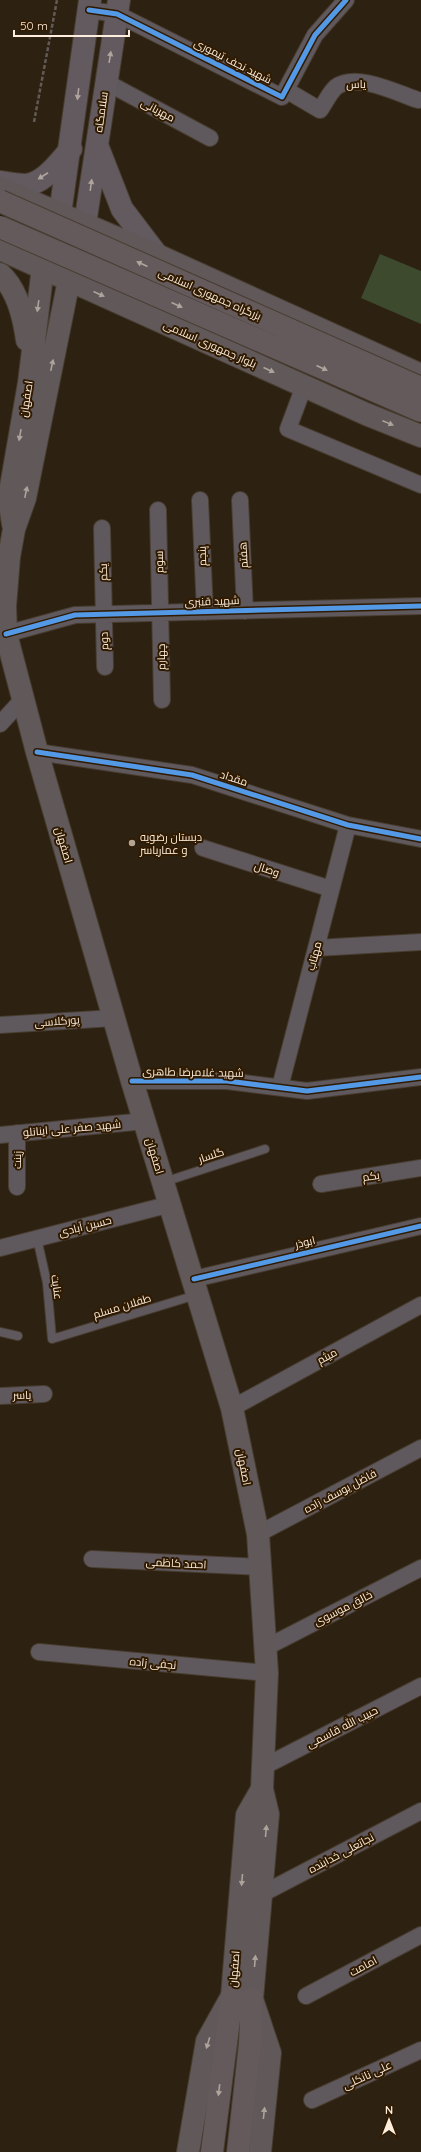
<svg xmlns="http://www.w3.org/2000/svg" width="421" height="2152" viewBox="0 0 421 2152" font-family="Quicksand,Cairo,sans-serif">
<rect width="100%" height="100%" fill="#2d2111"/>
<!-- green -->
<path fill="#3d4a2d" d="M380 254 421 271V324L361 298Z"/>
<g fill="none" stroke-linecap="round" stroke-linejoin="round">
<defs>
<path id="service" d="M164 1182 265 1149
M37 1238 47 1283 52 1339 196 1295
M0 1332 18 1336"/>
<path id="minor" d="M89 10 117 14 282 97 315 35 346 0
M106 82 210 138
M286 90 320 110C325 103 330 92 336 87 356 72 397 93 418 100
M304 386 288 429 421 485
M200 500 205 612
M240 500 245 611
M158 510 162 700
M102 528 105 667
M6 634 75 615 421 606
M0 724 23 699
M37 752 192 775 348 825 421 839
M203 848 331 889
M316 948 421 942
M0 1025 114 1018
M132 1081H227L307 1091 421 1077
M280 1087 348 825
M0 1135 145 1121
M321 1184 421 1168
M17 1187V1133
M0 1248 171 1204
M194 1279 421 1226
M0 1396 44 1394
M232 1408 421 1305
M258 1534 421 1448
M92 1559 261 1567
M265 1648 421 1568
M39 1652 267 1673
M263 1767 421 1686
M260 1895 421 1811
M306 1996 421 1935
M312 2100 421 2050"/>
<path id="secondary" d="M97 145 122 209 157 255
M0 182C8 183 17 185 25 185 44 184 59 162 71 149
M60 214 90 0
M85 224 119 0"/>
<path id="primary" d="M0 188 157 255 421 375
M85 224 69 280 25 498 14 529 9 557 5 606 6 634 37 752 132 1081 232 1408 258 1534 267 1673 262 1789 268 1814 252 1999 270 2053 260 2152
M0 249 366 414 421 436
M0 274C18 290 24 318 27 340
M13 524 9 498 29 383 43 267 60 214
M188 2152 207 2041 232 1996 247 1815 262 1789"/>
<path id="trunk" d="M212 2152 232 1996
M238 2152 250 2044 252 1999"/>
</defs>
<!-- service casing -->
<use href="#service" stroke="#483d30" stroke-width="10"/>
<!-- minor casing -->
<use href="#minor" stroke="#483d30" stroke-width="18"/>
<!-- secondary casing -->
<use href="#secondary" stroke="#483d30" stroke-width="24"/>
<!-- primary casing -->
<use href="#primary" stroke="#483d30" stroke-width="24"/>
<!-- trunk casing -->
<use href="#trunk" stroke="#483d30" stroke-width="24"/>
<!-- path -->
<path stroke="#625a57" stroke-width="2.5" stroke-dasharray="4 2" stroke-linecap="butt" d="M34 122 57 0"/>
<!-- service -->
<use href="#service" stroke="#5f595e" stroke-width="8"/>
<!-- minor -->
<use href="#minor" stroke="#5f595e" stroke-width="16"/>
<!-- secondary -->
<use href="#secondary" stroke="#625a5e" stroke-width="22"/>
<!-- primary -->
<use href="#primary" stroke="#605859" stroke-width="22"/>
<!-- trunk -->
<use href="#trunk" stroke="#645a5c" stroke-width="22"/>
<defs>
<path id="trunk-bridge" d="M0 201 421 388
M0 227 421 411"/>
</defs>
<!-- trunk-bridge casing -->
<use href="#trunk-bridge" stroke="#483d30" stroke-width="24" stroke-linecap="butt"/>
<!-- trunk-bridge -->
<use href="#trunk-bridge" stroke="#645a5c" stroke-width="22"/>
<defs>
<path id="cycleway" d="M89 10 117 14 282 97 315 35 346 0
M6 634 75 615 421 606
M37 752 192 775 348 825 421 839
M132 1081H227L307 1091 421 1077
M194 1279 421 1226"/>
</defs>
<!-- cycleway casing -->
<use href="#cycleway" stroke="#301a00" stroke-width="8"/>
<!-- cycleway -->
<use href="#cycleway" stroke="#5399e6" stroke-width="5"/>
</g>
<!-- one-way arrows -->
<defs><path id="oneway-solid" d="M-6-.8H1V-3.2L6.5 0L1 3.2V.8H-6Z"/></defs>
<g fill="#b0a49e">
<use href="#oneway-solid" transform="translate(110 57) rotate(-81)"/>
<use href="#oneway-solid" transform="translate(78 94) rotate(97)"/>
<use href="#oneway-solid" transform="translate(43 176) rotate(147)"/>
<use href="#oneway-solid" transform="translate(91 185) rotate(-82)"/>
</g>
<g fill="#b0a49c">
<use href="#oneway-solid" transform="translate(142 264) rotate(-156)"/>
<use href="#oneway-solid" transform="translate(177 305) rotate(24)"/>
<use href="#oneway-solid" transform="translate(322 368) rotate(24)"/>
<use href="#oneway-solid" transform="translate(219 2090) rotate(97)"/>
</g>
<g fill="#aea39b">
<use href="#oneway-solid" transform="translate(99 294) rotate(24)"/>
<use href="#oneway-solid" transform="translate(38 306) rotate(98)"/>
<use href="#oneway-solid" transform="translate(52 365) rotate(-78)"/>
<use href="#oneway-solid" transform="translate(269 370) rotate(24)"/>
<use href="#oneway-solid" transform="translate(388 423) rotate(22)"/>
<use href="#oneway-solid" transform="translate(20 435) rotate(100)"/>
<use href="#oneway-solid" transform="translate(26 492) rotate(-78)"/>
<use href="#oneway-solid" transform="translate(266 1831) rotate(-85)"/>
<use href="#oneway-solid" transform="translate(242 1880) rotate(95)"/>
<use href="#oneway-solid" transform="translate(255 1961) rotate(-85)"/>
<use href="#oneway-solid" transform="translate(208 2043) rotate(107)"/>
<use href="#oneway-solid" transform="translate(264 2113) rotate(-84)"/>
</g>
<!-- markers -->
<circle fill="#b4a696" stroke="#301a00" stroke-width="1.5" cx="132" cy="843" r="4"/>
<g text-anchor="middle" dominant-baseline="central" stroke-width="4" stroke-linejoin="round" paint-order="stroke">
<!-- street labels -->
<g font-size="11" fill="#fdeedd" stroke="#301a00">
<text transform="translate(233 61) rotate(27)">شهید نجف تیموری</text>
<text transform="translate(356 84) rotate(-1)">یاس</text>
<text transform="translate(158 110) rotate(28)">مهربانی</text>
<text transform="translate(101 112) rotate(-82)">سلامگاه</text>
<text transform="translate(210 294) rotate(24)">بزرگراه جمهوری اسلامی</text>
<text transform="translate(210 344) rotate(24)">بلوار جمهوری اسلامی</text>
<text transform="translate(26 399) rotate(-81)">اصفهان</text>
<text transform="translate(243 555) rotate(-93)">هفتم</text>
<text transform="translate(202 556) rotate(-92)">پنجم</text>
<text transform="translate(159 562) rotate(-91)">سوم</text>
<text transform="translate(103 572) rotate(-91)">یکم</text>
<text transform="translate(212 601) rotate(-2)">شهید قنبری</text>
<text transform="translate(104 641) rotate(-92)">دوم</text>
<text transform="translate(161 657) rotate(-91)">چهارم</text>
<text transform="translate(234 778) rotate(18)">مقداد</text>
<text transform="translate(64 845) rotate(74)">اصفهان</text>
<text transform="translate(267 869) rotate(18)">وصال</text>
<text transform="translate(314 956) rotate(-75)">مهتاب</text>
<text transform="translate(57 1021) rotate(-4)">پورکلاسی</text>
<text transform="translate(193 1072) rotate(1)">شهید غلامرضا طاهری</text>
<text transform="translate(72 1128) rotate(-5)">شهید صفر علی اینانلو</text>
<text transform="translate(211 1155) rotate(-18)">گلسار</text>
<text transform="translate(155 1156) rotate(73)">اصفهان</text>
<text transform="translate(17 1160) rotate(-90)">زینت</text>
<text transform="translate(371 1176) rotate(-9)">یکم</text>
<text transform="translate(85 1226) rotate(-14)">حسین آبادی</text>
<text transform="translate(305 1242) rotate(-13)">ابوذر</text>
<text transform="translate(57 1287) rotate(82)">عنایت</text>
<text transform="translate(122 1306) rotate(-17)">طفلان مسلم</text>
<text transform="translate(327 1356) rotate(-29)">میثم</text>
<text transform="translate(22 1395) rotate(-2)">یاسر</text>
<text transform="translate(244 1467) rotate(79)">اصفهان</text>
<text transform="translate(340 1491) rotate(-28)">فاضل یوسف زاده</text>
<text transform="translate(176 1563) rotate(3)">احمد کاظمی</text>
<text transform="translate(343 1608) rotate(-27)">خالق موسوی</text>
<text transform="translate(153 1663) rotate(5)">نجفی زاده</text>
<text transform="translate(342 1727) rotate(-27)">حبیب الله قاسمی</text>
<text transform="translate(341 1853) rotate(-28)">نجاتعلی خدابنده</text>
<text transform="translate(363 1966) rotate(-28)">امامت</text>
<text transform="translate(234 1969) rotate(-85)">اصفهان</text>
<text transform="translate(367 2075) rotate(-25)">علی نانکلی</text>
</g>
<!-- poi labels -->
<g font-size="11" fill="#fdeedd" stroke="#301a00" text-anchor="start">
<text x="140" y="837">دبستان رضویه<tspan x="140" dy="13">و عماریاسر</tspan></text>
</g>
</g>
<!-- north arrow -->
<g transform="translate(389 2120)" stroke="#301a00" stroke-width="3" paint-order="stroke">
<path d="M0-3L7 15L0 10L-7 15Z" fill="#fdeedd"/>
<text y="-6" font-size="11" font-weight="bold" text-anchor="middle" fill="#fdeedd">N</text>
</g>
<!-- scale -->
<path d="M14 30v6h115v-6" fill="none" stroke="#fdeedd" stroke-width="2"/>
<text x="20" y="30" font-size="12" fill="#fdeedd" stroke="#301a00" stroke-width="3" paint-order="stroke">50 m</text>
</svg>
